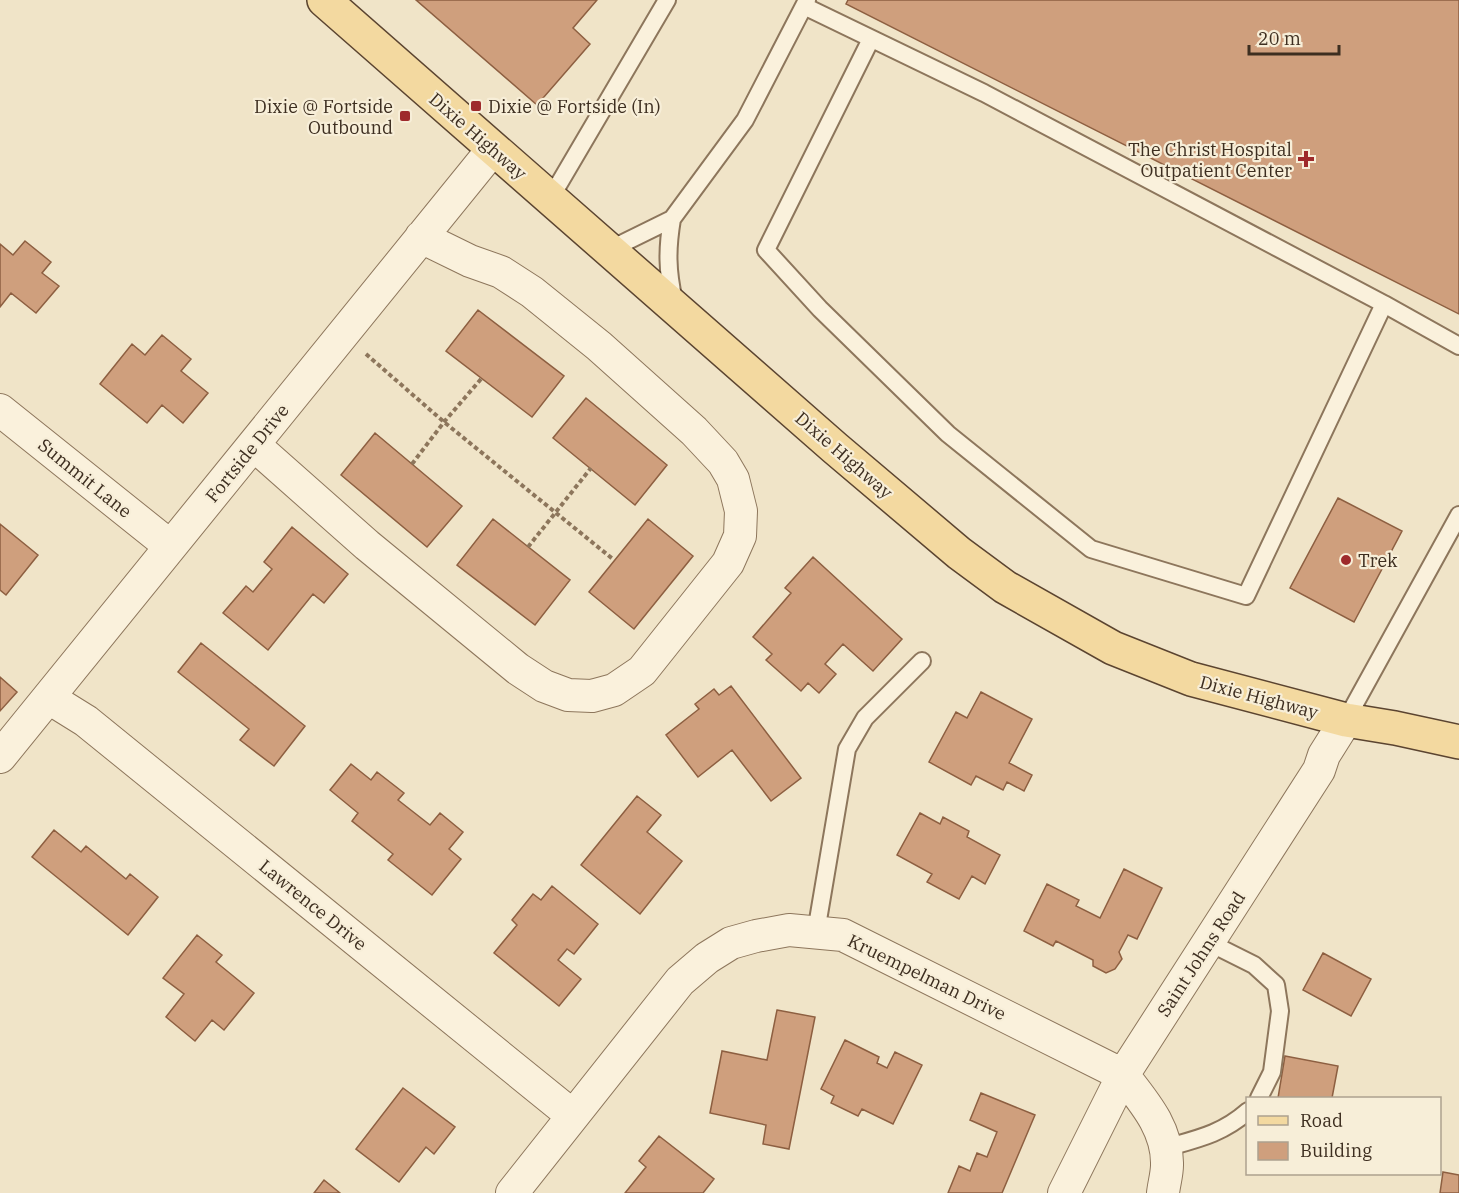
<svg xmlns="http://www.w3.org/2000/svg" width="1459" height="1193" viewBox="0 0 1459 1193" font-family="'IBM Plex Serif',serif">
<rect width="100%" height="100%" fill="#f0e4c8"/>
<!-- building -->
<path fill="#cf9f7d" stroke="#8d5f41" stroke-width="1.5" d="M416 0H597L573 28 590 44 537 105Z
M848 0H1459V314L846 4Z
M25 241 51 262 42 273 59 286 36 313 11 293 0 307V244L13 255Z
M478 310 564 376 532 417 446 351Z
M162 335 191 359 181 371 208 393 183 423 162 405 147 423 100 384 132 344 145 355Z
M586 398 667 465 635 505 553 438Z
M375 433 462 506 427 547 341 475Z
M1338 498 1402 531 1354 622 1290 588Z
M493 519 570 580 535 625 457 565Z
M648 519 693 556 634 629 589 592Z
M0 524 38 555 6 595 0 590Z
M292 527 348 574 324 603 313 594 268 650 223 613 246 586 253 592 272 569 264 562Z
M813 557 902 639 873 671 843 644 825 664 836 674 819 693 808 683 801 691 766 660 772 654 753 637 791 593 785 588Z
M201 643 305 726 274 766 240 740 249 729 178 672Z
M0 677 17 692 0 711Z
M731 686 801 778 771 801 732 750 698 777 666 735 699 709 695 704 714 689 719 695Z
M981 692 1032 719 1009 763 1032 775 1024 791 1007 782 1003 790 976 776 971 785 929 762 956 712 967 718Z
M351 764 371 780 377 772 404 793 398 800 430 825 440 813 463 832 449 849 461 859 432 895 388 860 393 854 352 821 358 813 330 790Z
M637 796 661 815 647 832 682 861 640 914 581 865Z
M920 813 940 824 943 817 969 831 967 837 1000 855 985 884 972 876 959 899 927 882 932 874 897 855Z
M54 830 81 852 86 846 126 879 130 874 158 897 128 935 32 857Z
M1124 869 1162 888 1137 939 1128 935 1119 952 1122 959 1115 969 1106 973 1093 966V960L1056 941 1053 946 1024 931 1047 884 1079 900 1076 906 1100 918Z
M552 886 598 924 574 954 567 949 558 960 581 979 559 1006 494 953 517 925 512 920 533 894 541 900Z
M197 935 222 955 216 962 254 993 224 1030 212 1020 195 1041 166 1017 184 994 163 978Z
M1323 953 1371 979 1351 1016 1303 990Z
M777 1010 815 1017 789 1149 763 1144 766 1125 710 1113 722 1051 767 1060Z
M845 1040 879 1057 877 1063 887 1068 895 1052 922 1065 893 1124 862 1109 858 1116 831 1103 834 1096 821 1089Z
M1285 1056 1338 1066 1332 1098H1278Z
M403 1088 455 1127 434 1154 426 1147 399 1182 356 1149Z
M981 1093 1035 1115 1002 1193H948L959 1166 970 1171 977 1153 987 1157 997 1132 970 1120Z
M659 1136 714 1179 703 1193H625L646 1167 639 1161Z
M1443 1172 1459 1175V1193H1440Z
M324 1180 340 1193H314Z"/>
<g fill="none" stroke-linecap="round" stroke-linejoin="round">
<defs>
<path id="lane" d="M804 6 984 93 1384 304 1459 346
M871 39 766 250 820 309 948 434 1091 549 1246 596 1384 304
M550 199 667 0
M672 219C667 249 667 270 674 301
M609 250 672 219 745 120 807 0
M1346 720 1459 515
M816 932 847 749 865 718 922 661
M1208 942 1254 965 1276 985 1280 1011 1272 1072 1259 1098
M1165 1148C1197 1139 1222 1134 1248 1111"/>
<path id="street" d="M0 410 170 546
M254 445 367 545 518 669 544 686 568 695 592 696 614 690 642 671 728 563 740 536 741 511 733 479 723 462 694 431 599 346 532 292 501 272 470 261 421 237
M49 698 86 721 573 1116
M0 757 493 149
M512 1193 680 981 707 958 731 943 756 936 789 930 843 935 1123 1075C1144 1102 1168 1129 1167 1165 1167 1174 1164 1184 1163 1193
M1064 1193 1123 1075 1319 770 1324 755 1346 720"/>
<path id="primary" d="M324 0 835 448 959 553 1005 587 1113 648 1191 679 1346 720 1395 728 1459 742"/>
</defs>
<!-- lane casing -->
<use href="#lane" stroke="#8d765c" stroke-width="20"/>
<!-- street casing -->
<use href="#street" stroke="#8d765c" stroke-width="34"/>
<!-- primary casing -->
<use href="#primary" stroke="#5b4430" stroke-width="36"/>
<!-- path -->
<path stroke="#8d765c" stroke-width="4" stroke-dasharray="4.5 3" stroke-linecap="butt" d="M366 354 444 422 614 560
M412 464 444 422 481 379
M528 547 591 468"/>
<!-- lane -->
<use href="#lane" stroke="#faf1dc" stroke-width="16"/>
<!-- street -->
<use href="#street" stroke="#faf1dc" stroke-width="32"/>
<!-- primary -->
<use href="#primary" stroke="#f3d9a0" stroke-width="33"/>
</g>
<!-- markers -->
<g fill="#9e2a2b" stroke="#f7eed8" stroke-width="2">
<rect x="470" y="100" width="12" height="12" rx="3"/>
<rect x="399" y="110" width="12" height="12" rx="3"/>
<path d="M1303 150h6v6h6v6h-6v6h-6v-6h-6v-6h6z"/>
<circle cx="1346" cy="560" r="6"/>
</g>
<g text-anchor="middle" dominant-baseline="central" stroke-width="4.5" stroke-linejoin="round" paint-order="stroke">
<!-- poi labels -->
<g font-size="18" fill="#3d2e20" stroke="#f7eed8" text-anchor="end">
<text x="393" y="106">Dixie @ Fortside<tspan x="393" dy="21">Outbound</tspan></text>
<text x="488" y="106" text-anchor="start">Dixie @ Fortside (In)</text>
<text x="1292" y="149">The Christ Hospital<tspan x="1292" dy="21">Outpatient Center</tspan></text>
<text x="1358" y="560" text-anchor="start">Trek</text>
</g>
<!-- street labels -->
<g font-size="18" fill="#3d2e20" stroke="#f7eed8">
<text transform="translate(478 136) rotate(41)">Dixie Highway</text>
<text transform="translate(247 453) rotate(-51)">Fortside Drive</text>
<text transform="translate(844 455) rotate(41)">Dixie Highway</text>
<text transform="translate(85 478) rotate(39)">Summit Lane</text>
<text transform="translate(1259 697) rotate(15)">Dixie Highway</text>
<text transform="translate(313 905) rotate(39)">Lawrence Drive</text>
<text transform="translate(1201 954) rotate(-57)">Saint Johns Road</text>
<text transform="translate(927 977) rotate(26)">Kruempelman Drive</text>
</g>
</g>
<!-- legend -->
<rect x="1246" y="1097" width="195" height="78" fill="#f7eed8" stroke="#ada18e" stroke-width="1.5"/>
<rect x="1258" y="1116" width="30" height="9" fill="#f3d9a0" stroke="#ada18e" stroke-width="1.5"/>
<text x="1300" y="1127" font-size="18" fill="#3d2e20">Road</text>
<rect x="1258" y="1142" width="30" height="18" fill="#cf9f7d" stroke="#ada18e" stroke-width="1.5"/>
<text x="1300" y="1157" font-size="18" fill="#3d2e20">Building</text>
<!-- scale -->
<path d="M1249 45v9h90v-9" fill="none" stroke="#3d2e20" stroke-width="3"/>
<text x="1258" y="45" font-size="18" fill="#3d2e20" stroke="#f7eed8" stroke-width="4.5" paint-order="stroke">20 m</text>
</svg>
